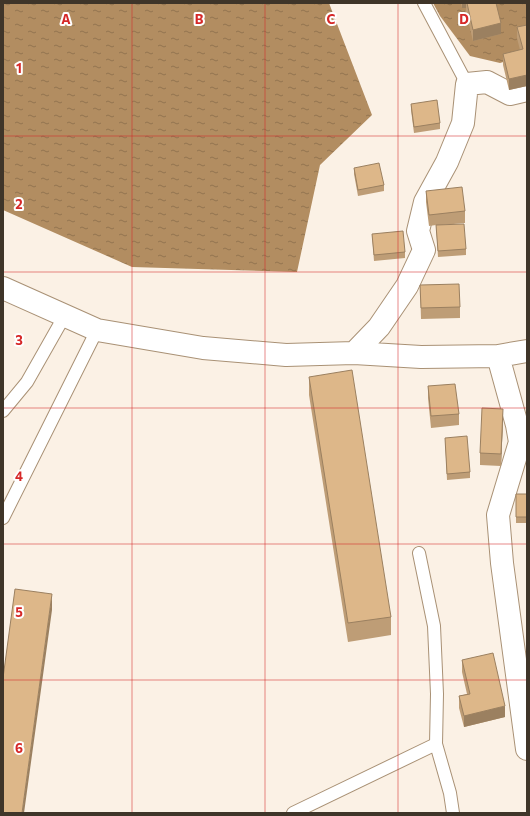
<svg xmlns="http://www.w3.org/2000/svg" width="530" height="816" viewBox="0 0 530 816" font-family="Commissioner,sans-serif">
<defs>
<pattern id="water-ripples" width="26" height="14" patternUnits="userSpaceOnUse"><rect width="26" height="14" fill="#b28d61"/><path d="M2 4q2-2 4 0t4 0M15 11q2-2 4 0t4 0" fill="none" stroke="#927450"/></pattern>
</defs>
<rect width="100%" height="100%" fill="#fbf1e5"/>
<!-- water -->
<path fill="url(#water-ripples)" d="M3 3H329L372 115 320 165 297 272 132 267 3 210Z
M433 3H527V55L500 63 470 56 440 16Z"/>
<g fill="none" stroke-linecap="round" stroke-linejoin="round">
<defs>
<path id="service" d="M424 3 467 84
M3 411 27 382 65 315
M3 518 97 330
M436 744 450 793 453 813
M293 813 436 744 437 694 434 626 419 553"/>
<path id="minor" d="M3 288 97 330 203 348 286 355 354 353 421 357 498 356
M527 351 498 356 517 425 520 442 498 515 502 563 527 749
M354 353 379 327 407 286 424 250 418 231 425 202 447 162 463 123 467 84 487 82 510 94 527 90"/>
</defs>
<!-- service casing -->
<use href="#service" stroke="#a99175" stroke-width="14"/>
<!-- minor casing -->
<use href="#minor" stroke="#a99175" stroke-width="24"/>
<!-- service -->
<use href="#service" stroke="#fff" stroke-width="12"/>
<!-- minor -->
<use href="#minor" stroke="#fff" stroke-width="22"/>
</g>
<!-- wall -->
<path fill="#be9d76" d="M461 3H496L501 34 473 41 466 12V8H462Z
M527 25V86L509 90 503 65V54L520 50 517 38V27Z
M411 104 440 123V129L414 133 411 110Z
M354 168 384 185V191L358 196 354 174Z
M426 191 465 211V223L442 225 466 249V255L438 257 436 225 429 226 426 202Z
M372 234 405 252V258L374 261Z
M420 285 460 307V318L421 319Z
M309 377 391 617V635L348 642 309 395Z
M428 386 459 414V425L431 428 428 398Z
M503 420 501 466 480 465V453Z
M445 438 470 472V478L447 480Z
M516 494H527V523H516Z
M462 660 505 717 464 727 459 708V696L467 694 462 672Z"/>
<!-- shaded-wall -->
<path fill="#9b8060" d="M462 3H466V8H462Z
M501 23V34L473 41V30Z
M527 75V86L509 90V79Z
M503 409V420L501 466V454Z
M52 594V610L24 813H22Z
M505 706V717L464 727V716Z"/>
<!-- building -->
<path fill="#ddb789" stroke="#9b8060" d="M467 3H496L501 23 473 30Z
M527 25V75L509 79 503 54 523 49 517 27Z
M437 100 440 123 414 127 411 104Z
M379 163 384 185 358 190 354 168Z
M462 187 465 211 429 215 426 191Z
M464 224 466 249 438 251 436 225Z
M403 231 405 252 374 255 372 234Z
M459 284 460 307 421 308 420 285Z
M352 370 391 617 348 623 309 377Z
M455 384 459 414 431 416 428 386Z
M482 408 503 409 501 454 480 453Z
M467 436 470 472 447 474 445 438Z
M516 494H527V517H516Z
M15 589 52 594 22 813H3V678Z
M493 653 505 706 464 716 459 696 470 694 462 660Z"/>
<!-- grid -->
<path fill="none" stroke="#d62828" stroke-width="1" stroke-opacity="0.55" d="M132 3V813M265 3V813M398 3V813M3 136H527M3 272H527M3 408H527M3 544H527M3 680H527"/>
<g font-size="13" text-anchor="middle" font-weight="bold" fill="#d62828" stroke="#fff" stroke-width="4" stroke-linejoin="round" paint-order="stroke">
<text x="66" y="24">A</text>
<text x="199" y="24">B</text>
<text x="331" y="24">C</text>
<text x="464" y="24">D</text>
<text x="19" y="73">1</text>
<text x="19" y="209">2</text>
<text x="19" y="345">3</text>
<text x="19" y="481">4</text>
<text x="19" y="617">5</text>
<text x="19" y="753">6</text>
</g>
<!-- border -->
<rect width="530" height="816" fill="none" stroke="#3f3529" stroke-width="8"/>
</svg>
